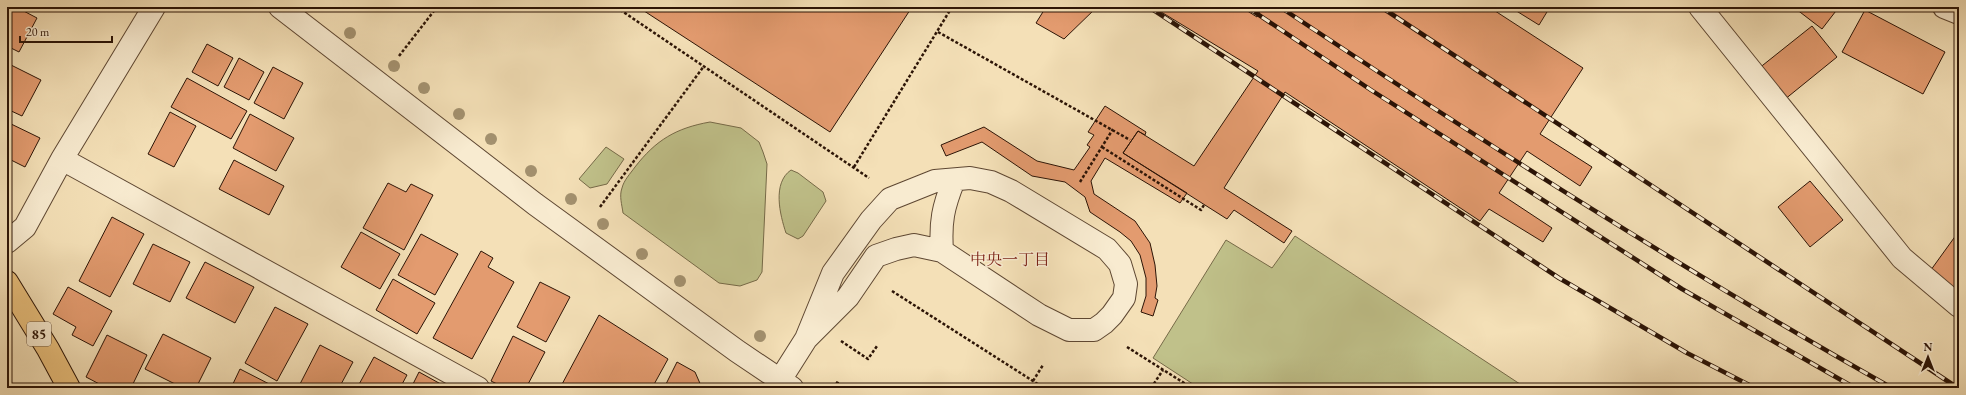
<svg xmlns="http://www.w3.org/2000/svg" width="1966" height="395" viewBox="0 0 1966 395" font-family="'EB Garamond','Noto Serif JP',serif">
<rect width="100%" height="100%" fill="#f4e0b7"/>
<filter id="stains"><feTurbulence type="fractalNoise" baseFrequency=".005" numOctaves="4"/><feColorMatrix values="0 0 0 0 .2 0 0 0 0 .09 0 0 0 0 .02 0 0 0 .5 -.17"/></filter>
<radialGradient id="worn" r=".72"><stop offset=".6" stop-color="#630" stop-opacity="0"/><stop offset="1" stop-color="#630" stop-opacity=".3"/></radialGradient>
<!-- green -->
<path fill="#c0c18a" stroke="#766a48" d="M710 122 741 128 759 142 763 152 767 164 762 272 757 280 740 286 719 283 623 213C622 205 619 196 622 188 624 180 630 174 635 167 656 140 676 128 710 122Z
M606 147 624 159 607 184 590 188 579 179Z
M791 170 798 173 823 192 826 201 803 236 798 239 786 233C780 215 772 183 791 170Z
M1295 236 1526 388H1199L1153 358 1226 240 1272 268Z"/>
<!-- building -->
<path fill="#e39b6f" stroke="#2c1406" d="M7 7H16L37 18 19 52 7 46Z
M638 7H912L830 132Z
M1046 7H1097L1064 39 1036 23Z
M1153 7H1241L1257 17 1262 7H1489L1583 68 1540 134 1592 167 1580 186 1527 151 1499 193 1552 228 1543 242 1489 209 1480 221 1285 92 1224 188 1292 231 1284 243 1234 210 1227 219 1123 153 1138 131 1194 166 1258 71Z
M1510 7H1550L1539 25Z
M1797 7H1839L1822 29 1796 9Z
M1865 10 1945 52 1923 94 1842 52Z
M1812 26 1837 57 1784 100 1758 69Z
M207 44 233 58 218 86 192 72Z
M239 58 264 72 249 100 224 87Z
M7 63 41 80 22 116 7 109Z
M273 67 303 83 284 119 254 103Z
M187 78 247 111 231 139 171 107Z
M1105 106 1146 132 1145 135 1138 131 1123 153 1187 193 1180 203 1105 158 1091 181 1094 194 1135 221 1150 243 1155 265 1157 286 1155 298 1158 300 1153 316 1141 312 1146 296V278L1140 255 1131 241 1120 232 1090 212 1085 197 1065 182 1032 176 982 142 946 156 941 145 984 127 1037 161 1074 170 1090 147 1087 145 1094 135 1088 132Z
M170 112 196 126 174 167 148 154Z
M250 114 294 138 276 171 233 148Z
M7 122 40 138 25 167 7 158Z
M234 160 284 186 269 215 219 189Z
M1810 181 1843 220 1810 247 1778 207Z
M388 183 406 192 411 184 433 195 404 250 363 228Z
M112 217 144 234 110 297 79 281Z
M1959 231V295L1928 274Z
M361 232 400 254 380 289 341 267Z
M421 234 458 254 435 295 398 275Z
M153 244 190 262 170 302 133 284Z
M481 251 493 258 488 267 514 282 472 359 433 338Z
M205 262 254 287 235 323 186 298Z
M393 279 435 303 417 334 376 310Z
M540 282 570 297 546 342 517 327Z
M68 287 112 311 93 346 72 335 76 327 53 314Z
M275 307 308 324 277 381 245 363Z
M599 315 668 359 652 388H560Z
M163 334 211 358 196 388H183L145 369Z
M107 335 147 355 131 388H107L86 377Z
M513 336 545 352 526 388H505L491 381Z
M320 345 353 362 339 388H309L300 384Z
M374 357 407 375 400 388H357Z
M677 362 695 372 702 388H664Z
M240 369 277 388H231Z
M419 372 448 388H411Z"/>
<g fill="none" stroke-linecap="round" stroke-linejoin="round">
<defs>
<path id="minor" d="M280 7 535 204 737 351 792 388
M1700 7 1902 258 1959 306
M1944 7 1959 13
M62 159 478 388
M7 242 25 227 62 159 154 7
M942 251C940 222 943 207 954 180
M775 388 806 339 833 273 871 220 890 199 935 181 970 178 991 182 1011 191 1107 249 1120 264 1126 284 1124 298 1112 315 1104 323 1094 330H1069L1039 315 942 251 914 245 896 249 876 256 848 297 806 339"/>
<path id="major" d="M7 282 48 349 69 388"/>
</defs>
<!-- minor casing -->
<use href="#minor" stroke="#5e4732" stroke-width="24"/>
<!-- major casing -->
<use href="#major" stroke="#2c1406" stroke-width="24"/>
<!-- path -->
<path stroke="#2c1406" stroke-width="2.5" stroke-dasharray="3 2" stroke-linecap="butt" d="M616 7 869 178
M938 32 1130 140
M399 56 437 7
M1102 147 1201 210 1204 205
M854 167 952 7
M1080 182 1113 129
M600 207 704 66
M892 291 1044 388
M841 341 868 359 877 346
M1127 347 1192 388
M1033 381 1043 365
M836 382 847 388
M1151 388 1163 370"/>
<!-- minor -->
<use href="#minor" stroke="#f8ebd0" stroke-width="22"/>
<!-- major -->
<use href="#major" stroke="#eac07c" stroke-width="22"/>
<defs>
<path id="rail" d="M1149 7 1559 278 1687 353 1755 388
M1247 7 1371 90 1682 289 1855 388
M1280 7C1480 140 1683 270 1892 388
M1381 7 1958 388"/>
</defs>
<!-- rail casing -->
<use href="#rail" stroke="#2c1406" stroke-width="4.5"/>
<!-- rail -->
<use href="#rail" stroke="#f8ebd0" stroke-width="3" stroke-dasharray="9" stroke-linecap="butt"/>
</g>
<!-- trees -->
<g fill="#a3916f">
<circle cx="350" cy="33" r="6"/>
<circle cx="394" cy="66" r="6"/>
<circle cx="424" cy="88" r="6"/>
<circle cx="459" cy="114" r="6"/>
<circle cx="491" cy="139" r="6"/>
<circle cx="531" cy="171" r="6"/>
<circle cx="571" cy="199" r="6"/>
<circle cx="603" cy="224" r="6"/>
<circle cx="642" cy="254" r="6"/>
<circle cx="680" cy="281" r="6"/>
<circle cx="760" cy="336" r="6"/>
</g>
<g text-anchor="middle" dominant-baseline="central" stroke-width="3" stroke-linejoin="round" paint-order="stroke">
<!-- shield labels -->
<rect fill="#f8ebd0" stroke="#695443" stroke-width="1" x="27" y="322" width="24" height="24" rx="3"/>
<g font-size="14" font-weight="bold" fill="#2c1406">
<text x="39" y="334">85</text>
</g>
<!-- neighbourhood labels -->
<g font-size="16" fill="#7a1f14" stroke="#f8ebd0">
<text x="1010" y="259">中央一丁目</text>
</g>
</g>
<!-- margin -->
<rect width="1966" height="395" fill="none" stroke="#f4e0b7" stroke-width="24"/>
<rect x="8" y="8" width="1950" height="379" fill="none" stroke="#2c1406" stroke-width="2"/>
<rect x="12" y="12" width="1942" height="371" fill="none" stroke="#2c1406"/>
<!-- north arrow -->
<g transform="translate(1928 357)" stroke="#f8ebd0" stroke-width="3" paint-order="stroke">
<path d="M0-3L7 15L0 10L-7 15Z" fill="#2c1406"/>
<text y="-6" font-size="11" font-weight="bold" text-anchor="middle" fill="#2c1406">N</text>
</g>
<!-- scale -->
<path d="M20 36v6h92v-6" fill="none" stroke="#2c1406" stroke-width="2"/>
<text x="26" y="36" font-size="12" fill="#2c1406" stroke="#f8ebd0" stroke-width="3" paint-order="stroke">20 m</text>
<rect width="100%" height="100%" filter="url(#stains)"/>
<rect width="100%" height="100%" fill="url(#worn)"/>
</svg>
